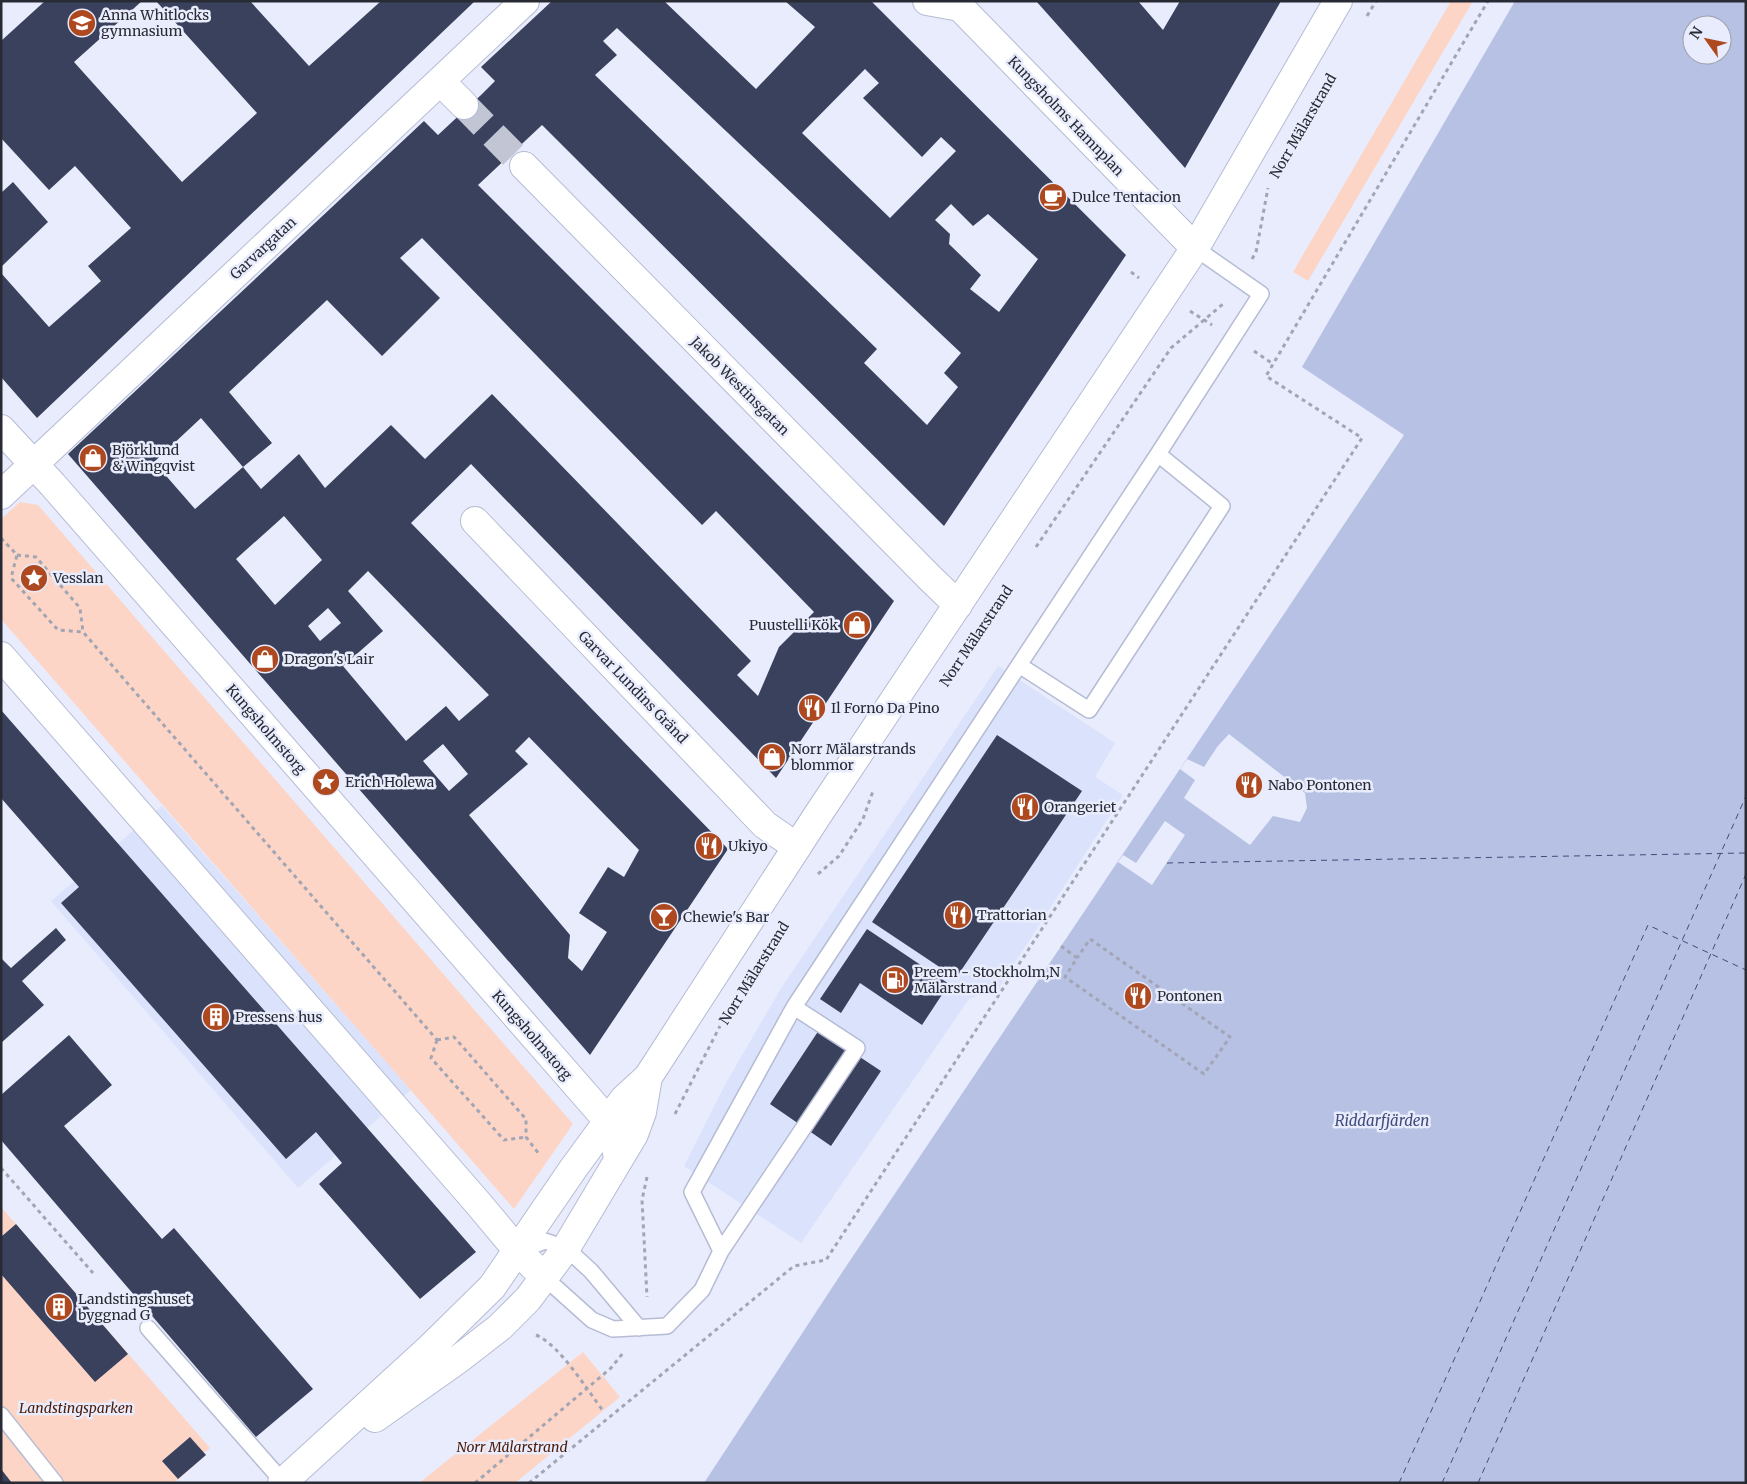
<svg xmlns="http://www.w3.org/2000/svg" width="1747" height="1484" viewBox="0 0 1747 1484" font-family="Merriweather,serif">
<rect width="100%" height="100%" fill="#e8ecfc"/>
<!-- built -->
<path fill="#dbe2fc" d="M998 666 1115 743 1095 777 1123 795 998 989 969 999 801 1243 684 1166 726 1083 780 990Z
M162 806 411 1090 298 1188 51 901Z"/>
<!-- green -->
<path fill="#fdd5c7" d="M1451 1H1473L1308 281 1293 272Z
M20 502 38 505 573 1124 514 1209 1 619V519Z
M1 1207 210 1448 204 1453 206 1455 174 1483H1Z
M583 1352 620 1397 515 1483H419Z"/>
<!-- water -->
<path fill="#b7c1e3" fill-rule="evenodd" d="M1515 1H1746V1483H704L843 1271 1404 435 1302 367ZM1692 25H1722V55H1692Z"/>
<!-- pier -->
<path fill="#e8ecfc" d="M1229 734 1305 793 1307 808 1300 822 1273 816 1250 845 1184 798 1195 780 1180 769 1187 759 1204 767 1217 747Z
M1165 821 1185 835 1152 885 1118 862 1123 855 1136 863Z"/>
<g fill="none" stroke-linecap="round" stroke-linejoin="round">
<!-- ferry -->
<path stroke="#414c7c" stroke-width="1" stroke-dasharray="6 5" stroke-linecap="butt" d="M1167 863 1746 853
M1399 1483 1648 925 1746 970
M1442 1483 1746 796
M1478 1483 1746 874"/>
</g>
<!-- building -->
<path fill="#39415d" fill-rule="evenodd" d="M45 1H142L74 62 182 182 257 113 156 1H250L309 66 381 1H475L37 418 1 377V273L49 327 101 281 88 266 131 228 75 166 49 190 1 138V41Z
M552 1H664L756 89 815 27 785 1H871L1126 255 944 526 542 125 478 185 894 601 776 778 471 464 411 523 728 849 590 1055 68 454 424 121 438 135 481 95 495 81 481 67ZM617 28 961 353 944 373 958 387 927 425 864 363 877 349 595 75 617 55 603 41ZM865 69 879 83 863 98 922 157 941 137 956 151 890 218 802 133ZM951 204 973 226 988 214 1038 259 999 312 970 289 981 275 949 244 950 234 935 220ZM422 238 702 525 716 511 814 612 779 647 758 696 737 675 751 661 492 394 425 459 391 425 325 488 299 454 261 489 243 467 195 509 154 462 201 418 243 467 272 443 229 392 327 300 382 356 440 298 400 258ZM284 516 322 560 275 605 236 559ZM368 571 489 695 459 721 446 706 406 741 343 666 383 631 348 591ZM328 608 341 623 320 641 308 626ZM529 737 639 850 624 877 608 867 579 913 607 932 582 971 568 958 570 935 469 815 528 764 515 751ZM443 744 468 774 449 791 423 761Z
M1036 1H1138L1163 30 1180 1H1281L1185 168Z
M13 182 48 222 1 267V193Z
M1 710 476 1252 420 1299 319 1184 342 1163 316 1132 286 1159 61 903 79 887 1 798Z
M997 735 1082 791 956 978 872 922Z
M56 928 66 940 22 981 44 1005 1 1043V958L11 968Z
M867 929 949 984 922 1025 860 983 841 1013 820 999Z
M819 1030 881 1071 831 1146 770 1104Z
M69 1035 112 1085 64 1126 162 1239 174 1228 313 1389 256 1437 1 1140V1095Z
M16 1224 128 1354 95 1382 1 1274V1237Z
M190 1437 206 1455 178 1479 162 1461Z
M1 1469 12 1483H1Z"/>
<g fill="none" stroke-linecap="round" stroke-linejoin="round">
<!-- street-tunnel -->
<path stroke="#c2c5d4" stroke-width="28" stroke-dasharray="28 14" stroke-linecap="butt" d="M464 105 524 166"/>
<defs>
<path id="lane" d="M1019 665 1089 710 1222 506 1158 454
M519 1251 545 1241 566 1248 591 1271 639 1328
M721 1251 857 1048 794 1007
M544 1277 592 1320 613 1329 667 1326 702 1290 721 1251 692 1192 794 1007 1158 454 1261 294 1195 248
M148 1328 283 1482
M1 1415 55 1483"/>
<path id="street" d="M927 1 960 7 1195 248
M440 81 464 105
M524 166 930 578 958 605
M1 495 525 1
M475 521 765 825 797 847"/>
<path id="secondary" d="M1 429 53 485 608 1121 615 1137 618 1160
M1 656 477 1202 518 1251 544 1277
M375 1418 460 1358 500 1327 528 1299 566 1248 634 1134 642 1112 648 1077
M282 1483 431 1347 492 1287 573 1169 624 1099 648 1077 817 816 1195 248 1338 1"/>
</defs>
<!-- lane casing -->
<use href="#lane" stroke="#b5bcd4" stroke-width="18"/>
<!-- street casing -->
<use href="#street" stroke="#b5bcd4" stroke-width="30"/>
<!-- secondary casing -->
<use href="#secondary" stroke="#b5bcd4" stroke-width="30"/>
<!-- path -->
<path stroke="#a2a5b3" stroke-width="3" stroke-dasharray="4 4" stroke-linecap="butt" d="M1367 16 1376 1
M1252 259 1256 252 1268 188
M1131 272 1139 278
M1190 311 1212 325
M1254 351 1273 364
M1 538 17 555 11 578 58 630 83 632 437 1040
M1036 547 1171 348 1223 304
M17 555 36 557 80 608 83 632
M818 874 839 856 863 819 873 791
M1061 946 1077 958 1065 977 1204 1074 1230 1037 1090 939 1077 958
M437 1040 454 1037 526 1119V1137L539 1154
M437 1040 431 1058 504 1140 526 1137
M675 1114 720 1026
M1 1168 93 1273
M647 1177 642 1200 647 1297
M536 1335C560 1345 587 1390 604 1412
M475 1483 611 1368 623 1353
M529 1483 794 1266 826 1260 1362 438 1266 376 1488 1"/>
<!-- lane -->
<use href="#lane" stroke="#fff" stroke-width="15"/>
<!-- street -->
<use href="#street" stroke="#fff" stroke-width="28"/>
<!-- secondary -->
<use href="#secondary" stroke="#fff" stroke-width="28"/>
</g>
<!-- icons -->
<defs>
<symbol id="school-disc" viewBox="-11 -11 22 22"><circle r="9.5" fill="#ae481f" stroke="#e8ecfc"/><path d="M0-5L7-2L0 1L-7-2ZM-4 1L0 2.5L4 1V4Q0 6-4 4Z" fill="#fff"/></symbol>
<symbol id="cafe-disc" viewBox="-11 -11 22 22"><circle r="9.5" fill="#ae481f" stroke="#e8ecfc"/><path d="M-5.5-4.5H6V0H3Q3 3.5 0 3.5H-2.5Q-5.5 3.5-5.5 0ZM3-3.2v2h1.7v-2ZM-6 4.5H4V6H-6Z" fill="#fff"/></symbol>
<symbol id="shop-disc" viewBox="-11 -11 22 22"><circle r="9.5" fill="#ae481f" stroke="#e8ecfc"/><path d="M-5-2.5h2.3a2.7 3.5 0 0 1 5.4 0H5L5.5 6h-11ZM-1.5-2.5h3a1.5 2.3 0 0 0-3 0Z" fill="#fff"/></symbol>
<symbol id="sight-disc" viewBox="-11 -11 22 22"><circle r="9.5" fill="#ae481f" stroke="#e8ecfc"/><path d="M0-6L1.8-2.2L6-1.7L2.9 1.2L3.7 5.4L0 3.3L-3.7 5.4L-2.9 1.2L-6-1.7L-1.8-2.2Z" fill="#fff"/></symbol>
<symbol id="restaurant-disc" viewBox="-11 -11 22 22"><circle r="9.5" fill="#ae481f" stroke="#e8ecfc"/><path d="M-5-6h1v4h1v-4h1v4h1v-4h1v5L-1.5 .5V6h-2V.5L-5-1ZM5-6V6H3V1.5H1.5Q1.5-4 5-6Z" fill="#fff"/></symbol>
<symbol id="bar-disc" viewBox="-11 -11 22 22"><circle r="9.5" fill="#ae481f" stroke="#e8ecfc"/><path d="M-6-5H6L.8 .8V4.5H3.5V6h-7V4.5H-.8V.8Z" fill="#fff"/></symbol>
<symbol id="fuel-disc" viewBox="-11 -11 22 22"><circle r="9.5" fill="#ae481f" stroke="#e8ecfc"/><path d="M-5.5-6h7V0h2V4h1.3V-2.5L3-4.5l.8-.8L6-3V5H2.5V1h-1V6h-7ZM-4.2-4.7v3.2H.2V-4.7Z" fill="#fff"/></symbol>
<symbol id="building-disc" viewBox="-11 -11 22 22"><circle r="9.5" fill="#ae481f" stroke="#e8ecfc"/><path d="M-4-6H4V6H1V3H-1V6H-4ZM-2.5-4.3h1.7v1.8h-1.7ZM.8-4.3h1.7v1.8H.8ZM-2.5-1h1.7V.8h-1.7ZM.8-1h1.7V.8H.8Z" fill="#fff"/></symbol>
</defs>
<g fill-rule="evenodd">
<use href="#school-disc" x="66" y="7" width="32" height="32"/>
<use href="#cafe-disc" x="1037" y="181" width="32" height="32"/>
<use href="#shop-disc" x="77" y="442" width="32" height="32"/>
<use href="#sight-disc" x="18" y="562" width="32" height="32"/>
<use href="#shop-disc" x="841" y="609" width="32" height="32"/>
<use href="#shop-disc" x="249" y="643" width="32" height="32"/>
<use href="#restaurant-disc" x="796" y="692" width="32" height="32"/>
<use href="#shop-disc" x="756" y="741" width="32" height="32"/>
<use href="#sight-disc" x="310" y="766" width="32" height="32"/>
<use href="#restaurant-disc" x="1233" y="769" width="32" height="32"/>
<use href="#restaurant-disc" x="1009" y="791" width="32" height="32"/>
<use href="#restaurant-disc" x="693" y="830" width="32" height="32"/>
<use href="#restaurant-disc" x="942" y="899" width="32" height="32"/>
<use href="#bar-disc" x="648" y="901" width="32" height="32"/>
<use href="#fuel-disc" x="879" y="964" width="32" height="32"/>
<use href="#restaurant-disc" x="1122" y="980" width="32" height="32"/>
<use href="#building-disc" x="200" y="1001" width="32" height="32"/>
<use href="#building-disc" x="43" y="1291" width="32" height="32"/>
</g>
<g text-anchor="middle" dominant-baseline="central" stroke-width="5" stroke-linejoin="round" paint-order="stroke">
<!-- poi labels -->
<g font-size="14" fill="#282b34" stroke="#e8ecfc" text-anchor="start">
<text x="101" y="15">Anna Whitlocks<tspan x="101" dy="16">gymnasium</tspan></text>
<text x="1072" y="197">Dulce Tentacion</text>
<text x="112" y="450">Björklund<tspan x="112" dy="16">&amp; Wingqvist</tspan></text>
<text x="53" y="578">Vesslan</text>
<text x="838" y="625" text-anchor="end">Puustelli Kök</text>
<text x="284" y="659">Dragon's Lair</text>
<text x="831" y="708">Il Forno Da Pino</text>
<text x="791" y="749">Norr Mälarstrands<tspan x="791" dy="16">blommor</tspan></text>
<text x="345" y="782">Erich Holewa</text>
<text x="1268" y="785">Nabo Pontonen</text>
<text x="1044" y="807">Orangeriet</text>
<text x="728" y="846">Ukiyo</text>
<text x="977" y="915">Trattorian</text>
<text x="683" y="917">Chewie's Bar</text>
<text x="914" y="972">Preem - Stockholm,N<tspan x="914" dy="16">Mälarstrand</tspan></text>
<text x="1157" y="996">Pontonen</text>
<text x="235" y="1017">Pressens hus</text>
<text x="78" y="1299">Landstingshuset<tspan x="78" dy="16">byggnad G</tspan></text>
</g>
<!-- street labels -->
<g font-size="14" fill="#282b34" stroke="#e8ecfc">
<text transform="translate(1066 116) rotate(46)">Kungsholms Hamnplan</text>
<text transform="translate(1303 126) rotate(-60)">Norr Mälarstrand</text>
<text transform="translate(263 248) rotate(-43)">Garvargatan</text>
<text transform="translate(740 386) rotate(45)">Jakob Westinsgatan</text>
<text transform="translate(976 636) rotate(-56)">Norr Mälarstrand</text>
<text transform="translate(633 687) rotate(46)">Garvar Lundins Gränd</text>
<text transform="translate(266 729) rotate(49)">Kungsholmstorg</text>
<text transform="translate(754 973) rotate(-58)">Norr Mälarstrand</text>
<text transform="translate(532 1035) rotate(49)">Kungsholmstorg</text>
</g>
<!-- park labels -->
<g font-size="14" font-style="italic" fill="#4a1a07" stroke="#e8ecfc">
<text x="76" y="1408">Landstingsparken</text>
<text x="512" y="1447">Norr Mälarstrand</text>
</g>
<!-- water labels -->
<g font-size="15" font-style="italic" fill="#414c7c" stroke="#e8ecfc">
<text x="1382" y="1120">Riddarfjärden</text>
</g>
</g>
<!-- border -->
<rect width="1747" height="1484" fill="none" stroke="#282b34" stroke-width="5"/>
<!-- north arrow -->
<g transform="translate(1707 40) rotate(303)"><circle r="24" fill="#e8ecfc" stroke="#9b9fac"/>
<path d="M0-4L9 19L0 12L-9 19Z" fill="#ae481f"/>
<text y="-8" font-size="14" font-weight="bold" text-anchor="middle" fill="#282b34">N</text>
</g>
</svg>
